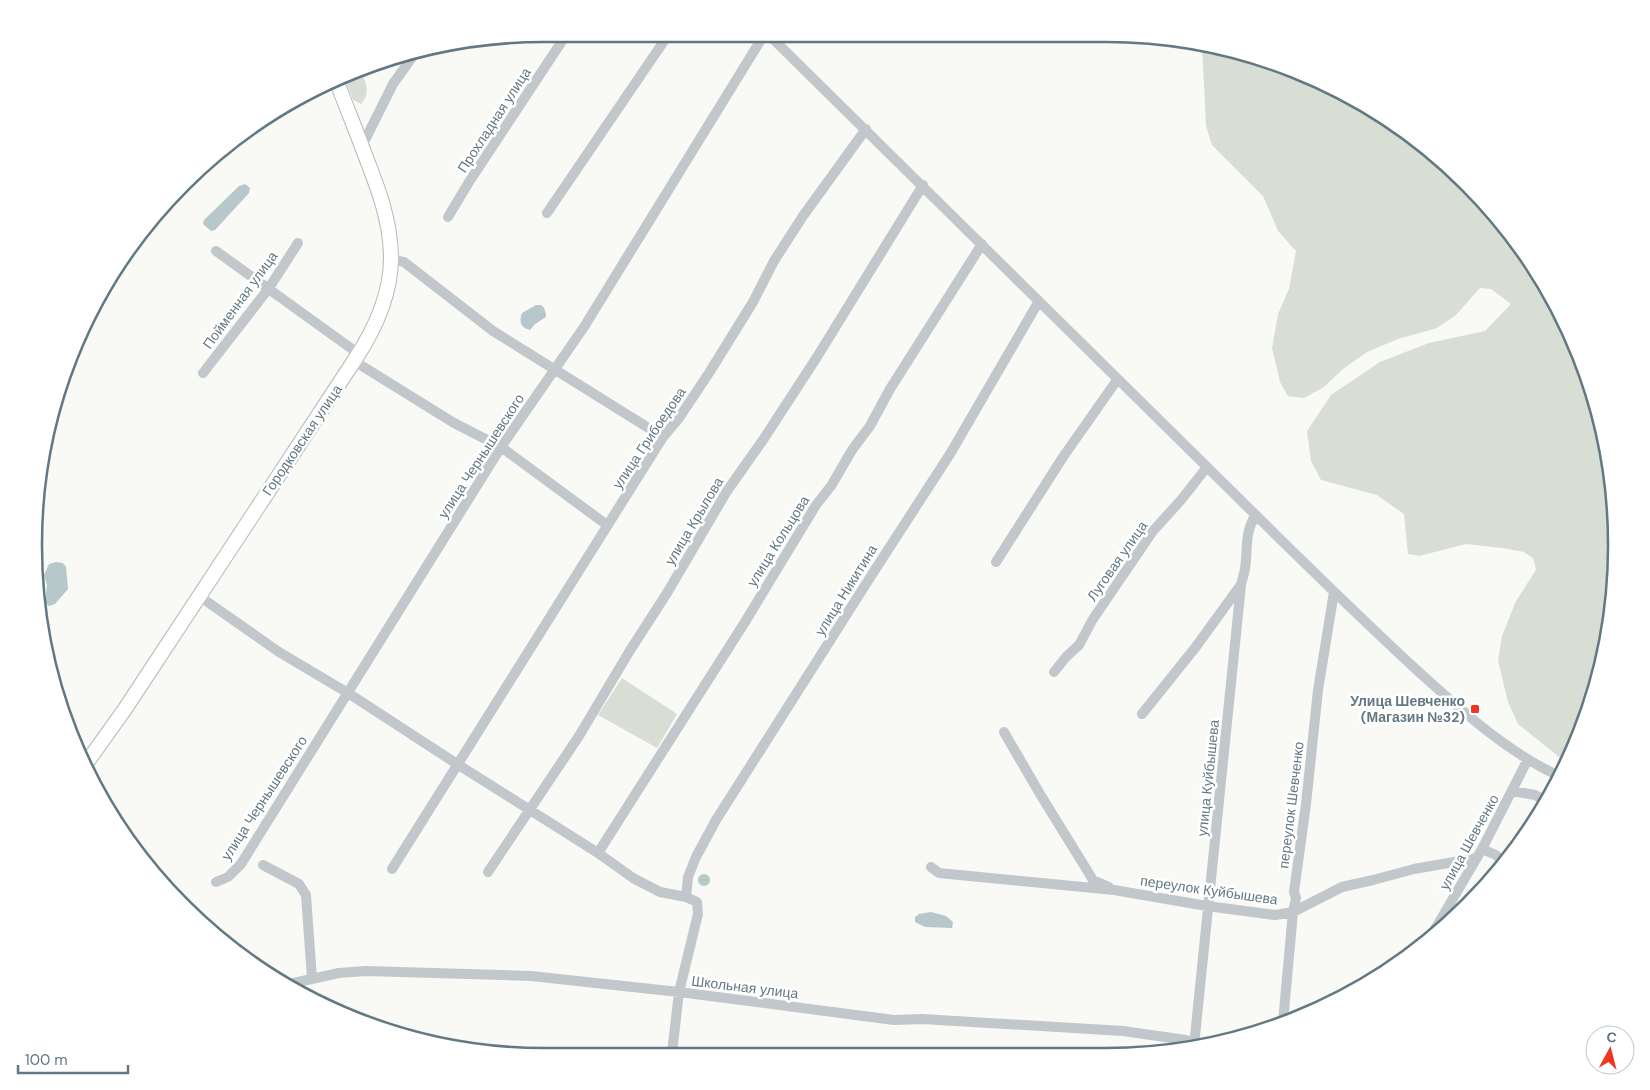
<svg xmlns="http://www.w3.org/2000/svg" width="1650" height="1090" viewBox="0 0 1650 1090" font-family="'DM Sans',sans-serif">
<rect width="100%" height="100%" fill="#f9f9f6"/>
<!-- green -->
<path fill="#d9ded5" d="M1202 44 1238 51 1331 86 1442 161 1511 234 1564 319 1599 413 1615 512 1612 612 1589 710 1566 760 1559 757 1518 724 1508 702 1498 661 1502 636 1516 601 1536 570 1533 558 1524 552 1502 548 1466 544 1419 556 1408 554 1404 514 1377 495 1321 480 1311 461 1307 431 1331 395 1380 362 1429 343 1485 331 1511 304 1491 289 1480 288 1456 315 1437 328 1398 339 1367 352 1343 369 1324 387 1304 398 1288 396 1280 382 1272 348 1278 314 1289 289 1296 251 1278 231 1263 196 1212 145 1206 126Z
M361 71C366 83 371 93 361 104L353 100 345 79Z
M622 678 677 714 657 748 598 715Z"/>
<!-- water -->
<path fill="#b7c7ca" d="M245 184 250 188 249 193 215 230 211 231 203 224 204 220 239 186Z
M536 305H541C545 308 546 312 546 317L535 324 530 330C520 328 519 321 522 313Z
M56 562 63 563 66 567 68 589 55 604 49 606 45 603 47 585 44 575 49 564Z
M698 880a6 6 0 1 1 12 0a6 6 0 1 1-12 0Z
M931 912 946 916 953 922 952 928 925 927 915 922V917L919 914Z"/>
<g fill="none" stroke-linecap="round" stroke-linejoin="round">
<defs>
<path id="major" d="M85 765 125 709 354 361C374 331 391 294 391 258 391 219 376 183 362 147 354 125 345 104 337 82"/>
</defs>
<!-- major casing -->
<use href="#major" stroke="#b2babd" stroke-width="16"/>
<!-- minor -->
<path stroke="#c1c7ca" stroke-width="10" d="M772 38C942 204 1109 372 1279 538 1325 583 1372 629 1420 673 1462 711 1507 752 1559 776
M362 146 393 84 415 53
M547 213 666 38
M448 217 469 182 564 38
M216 251 359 354
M391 259 404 262 493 331 663 437
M354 361 454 423 501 447 607 525
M203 373 269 288 298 243
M996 562 1063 457 1117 380
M199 596 279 652 348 693 457 764 598 853 633 878 660 892 686 897 697 902 698 914 679 992 672 1053
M1054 672 1066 657 1079 645 1093 619 1153 531 1181 500 1207 467
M1142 714 1195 648 1240 586
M1004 732 1040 794 1093 880 1109 887
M1512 791 1535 795 1547 801
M1482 849 1496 855 1503 863
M598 853 745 622 816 505 831 486 852 450 870 426 890 389 982 244
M263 865 299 884 306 895 312 979
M931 867 939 873 1114 890 1207 906 1275 915 1293 912 1342 887 1373 880 1414 869 1477 858
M392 869 663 437 679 418 709 373 753 302 774 261 803 216 866 129
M488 872 579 736 629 652 667 593 727 491 763 440 817 357 923 185
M216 882 228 877 241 864 501 447 584 327 762 38
M686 897 688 877 696 857 716 820 871 576 950 454 1039 301
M1431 936 1482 849 1528 759
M289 984 339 973 366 971 531 976 679 992 894 1020 922 1019 1123 1031 1186 1040 1195 1046
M1283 1022 1293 912 1296 898 1294 892 1306 804 1318 690 1334 592
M1194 1046 1241 585C1242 580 1244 574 1245 569 1248 550 1244 532 1256 515"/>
<!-- major -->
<use href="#major" stroke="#fff" stroke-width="14"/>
</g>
<!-- markers -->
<rect fill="#ef3620" stroke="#fff" stroke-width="2" x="1470" y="704" width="10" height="10" rx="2.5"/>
<g text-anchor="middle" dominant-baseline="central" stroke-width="5" stroke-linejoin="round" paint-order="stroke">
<!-- street labels -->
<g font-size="14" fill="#627983" stroke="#fff">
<text transform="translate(494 120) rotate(-57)">Прохладная улица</text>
<text transform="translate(240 300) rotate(-54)">Пойменная улица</text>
<text transform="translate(649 438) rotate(-56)">улица Грибоедова</text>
<text transform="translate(302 440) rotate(-56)">Городковская улица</text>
<text transform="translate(481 456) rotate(-57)">улица Чернышевского</text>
<text transform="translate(694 521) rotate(-59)">улица Крылова</text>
<text transform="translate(778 541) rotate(-58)">улица Кольцова</text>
<text transform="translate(1117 561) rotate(-55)">Луговая улица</text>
<text transform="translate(846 590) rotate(-58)">улица Никитина</text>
<text transform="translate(1208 778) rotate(-84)">улица Куйбышева</text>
<text transform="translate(264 798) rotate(-57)">улица Чернышевского</text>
<text transform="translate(1291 805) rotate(-83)">переулок Шевченко</text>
<text transform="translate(1469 842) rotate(-61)">улица Шевченко</text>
<text transform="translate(1209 890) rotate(8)">переулок Куйбышева</text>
<text transform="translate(745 987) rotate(7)">Школьная улица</text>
</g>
<!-- poi labels -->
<g font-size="14" font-weight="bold" fill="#627983" stroke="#fff" text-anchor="end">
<text x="1465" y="701">Улица Шевченко<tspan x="1465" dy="16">(Магазин №32)</tspan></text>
</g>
</g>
<!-- crop -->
<path d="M0 0H1650V1090H0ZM544 42H1106A502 502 0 0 1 1608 544V546A502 502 0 0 1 1106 1048H544A502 502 0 0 1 42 546V544A502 502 0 0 1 544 42Z" fill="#fff" fill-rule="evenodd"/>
<path fill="none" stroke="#627983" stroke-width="2.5" d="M544 42H1106A502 502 0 0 1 1608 544V546A502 502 0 0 1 1106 1048H544A502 502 0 0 1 42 546V544A502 502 0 0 1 544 42Z"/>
<!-- north arrow -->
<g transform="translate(1610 1050) rotate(7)"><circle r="24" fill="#ffffff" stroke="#c0c9cd"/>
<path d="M0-4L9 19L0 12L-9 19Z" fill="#ef3620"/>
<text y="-8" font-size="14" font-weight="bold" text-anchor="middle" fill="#627983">С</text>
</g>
<!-- scale -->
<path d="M18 1065v8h110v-8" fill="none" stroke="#627983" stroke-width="2.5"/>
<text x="25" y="1065" font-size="15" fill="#627983" stroke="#ffffff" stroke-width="4" paint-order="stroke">100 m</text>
</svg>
